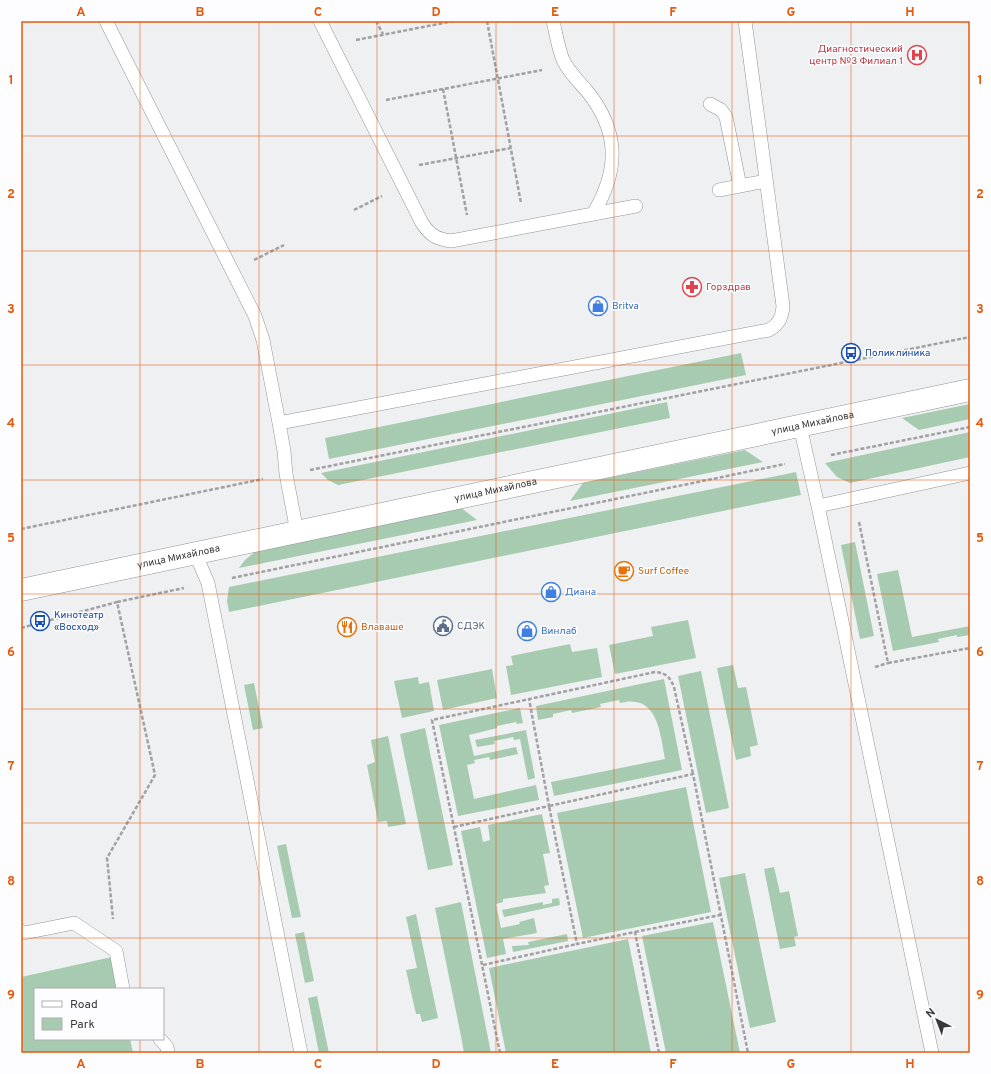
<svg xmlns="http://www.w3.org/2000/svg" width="991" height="1074" viewBox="0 0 991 1074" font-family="Overpass,sans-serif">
<rect width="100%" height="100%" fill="#eff0f2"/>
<!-- green -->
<path fill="#a7cbb0" d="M741 353 746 375 329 459 325 438Z
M667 402 670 418 338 485 328 480 321 473Z
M970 404V419L919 430 902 418Z
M970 432V457L850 483 837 477 825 463Z
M745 450 763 462 570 501 583 483Z
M796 472 801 495 229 612 227 601 229 587Z
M460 507 477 520 239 568 245 560 258 549Z
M855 542 874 636 860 639 841 545Z
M898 570 912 637 970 626V635L957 637V635L938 639 939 642 893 651 877 574Z
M688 620 696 658 615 674 609 645 653 636 651 627Z
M570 644 572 652 597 648 602 677 511 695 506 666 513 665 511 656Z
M733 665 738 688 746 687 758 745 750 747 751 756 736 760 717 668Z
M492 669 497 698 443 710 437 680Z
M701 671 729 808 706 813 678 676Z
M418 677 419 684 429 682 434 711 402 718 394 681Z
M664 679 682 770 554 796 551 782 665 759C660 733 658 693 620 703L619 700 600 704 601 707 572 713 571 710 553 714V717L538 720 536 706Z
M254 683 263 728 253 730 244 685Z
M520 708 523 723 517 724 516 722 497 726V728L469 735 474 756 516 747 518 754 490 760 489 757 474 760 475 763 467 765 474 799 536 785 539 800 458 816 439 725Z
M425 728 453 865 428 870 400 734Z
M526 730 535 778 528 780 520 739 514 740 513 737 494 741 495 744 477 747 475 740Z
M388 736 406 824 388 827 387 821 378 822 367 765 375 762 371 740Z
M686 787 711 912 583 938 557 813Z
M542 814 550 853 543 854 549 885 544 886 546 893 503 899V902L496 904 501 928 520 924 519 922 534 918 537 933 503 939 506 954 487 958 461 831 480 827 483 842 490 840 488 825Z
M286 844 301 917 292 918 277 846Z
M774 867 780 893 789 891 798 936 794 937 796 946 780 949 764 869Z
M745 873 776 1022 750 1028 719 878Z
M559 898 560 905 504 917 502 910 543 902V905L552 903V899Z
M461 902 491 1053H464L462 1041 435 908Z
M416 914 438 1018 422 1022 420 1014H416L406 970 417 968 406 917Z
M713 922 740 1053H666L642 936Z
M304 932 314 981 305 983 295 934Z
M567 934 568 941 513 952 512 946 529 945 528 942Z
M628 939 651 1053H506L489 968Z
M112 957 119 989H35V1039H130L133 1053H21V977Z
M317 996 329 1053H319L308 998Z"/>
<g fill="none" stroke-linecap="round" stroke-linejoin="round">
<defs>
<path id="lane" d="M106 21 255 316 263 340 279 423 769 330C779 324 782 318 783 306L745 21
M320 21 422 223C430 235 436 239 451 241L593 214C619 171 620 132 587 91 578 81 569 72 563 60 558 47 556 34 553 21
M710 104 721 110 726 117 740 186
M719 190 766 181
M593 214 636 206
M279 423 284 451 286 474 297 532
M800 426 818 506 932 1053
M818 506 970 473
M195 553 208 583 301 1053
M21 931 24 933 74 923 116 951 123 989
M160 1039 167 1047 168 1053"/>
<g id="secondary">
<path id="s1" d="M21 590 970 390"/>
</g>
</defs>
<!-- lane casing -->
<use href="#lane" stroke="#939496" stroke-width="14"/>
<!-- secondary casing -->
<use href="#secondary" stroke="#939496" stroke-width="23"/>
<!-- path -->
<path stroke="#a1a1a3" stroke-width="2.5" stroke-dasharray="4 2" stroke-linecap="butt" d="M376 21 383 34
M487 21 521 203
M356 40 454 21
M443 89 467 215
M386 100 542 70
M419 165 511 148
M354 210 382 196
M254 260 284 245
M831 455 970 427
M310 470 970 337
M859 522 888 663 970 648
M21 529 263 479
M232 578 785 464
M117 602 184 588
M21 628 117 602 155 775 107 858 113 919
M875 667 888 663
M454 827 549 806 529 699
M635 932 720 915
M483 965 577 944
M500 1053 432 720 655 672C666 673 670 677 674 687L693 774
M659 1053 635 932 577 944 549 806 693 774 748 1053"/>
<!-- lane -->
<use href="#lane" stroke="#fff" stroke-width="13"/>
<!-- secondary -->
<use href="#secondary" stroke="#fff" stroke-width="22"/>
</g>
<!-- grid -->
<path fill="none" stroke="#e8590c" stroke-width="1" stroke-opacity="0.55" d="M140 21V989M259 21V1053M377 21V1053M496 21V1053M614 21V1053M732 21V1053M851 21V1053M21 136H970M21 251H970M21 365H970M21 480H970M21 594H970M21 709H970M21 823H970M21 938H970M140 1039V1053"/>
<!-- icons -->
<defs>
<symbol id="hospital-ring" viewBox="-11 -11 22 22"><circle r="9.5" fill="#fdfdff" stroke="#e0444e" stroke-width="1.5"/><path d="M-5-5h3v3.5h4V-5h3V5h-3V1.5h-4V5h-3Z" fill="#e0444e"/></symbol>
<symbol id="pharmacy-ring" viewBox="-11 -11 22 22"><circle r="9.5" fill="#fdfdff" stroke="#e0444e" stroke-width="1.5"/><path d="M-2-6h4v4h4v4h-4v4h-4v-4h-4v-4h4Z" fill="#e0444e"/></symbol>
<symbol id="shop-ring" viewBox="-11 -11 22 22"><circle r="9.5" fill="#fdfdff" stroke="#3f7fe0" stroke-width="1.5"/><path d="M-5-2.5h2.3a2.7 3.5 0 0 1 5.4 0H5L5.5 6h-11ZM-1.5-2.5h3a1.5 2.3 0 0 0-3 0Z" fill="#3f7fe0"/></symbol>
<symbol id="bus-ring" viewBox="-11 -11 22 22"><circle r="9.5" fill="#fdfdff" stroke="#1a4fb4" stroke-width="1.5"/><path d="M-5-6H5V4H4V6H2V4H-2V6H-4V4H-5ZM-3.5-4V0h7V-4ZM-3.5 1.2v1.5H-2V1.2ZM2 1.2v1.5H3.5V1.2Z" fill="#1a4fb4"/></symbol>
<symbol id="cafe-ring" viewBox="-11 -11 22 22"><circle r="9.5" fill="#fdfdff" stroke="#e8710a" stroke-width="1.5"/><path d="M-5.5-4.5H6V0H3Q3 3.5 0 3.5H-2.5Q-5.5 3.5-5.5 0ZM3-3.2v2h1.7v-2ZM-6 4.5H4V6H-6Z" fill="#e8710a"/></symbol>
<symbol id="civic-ring" viewBox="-11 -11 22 22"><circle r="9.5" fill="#fdfdff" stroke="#5c6f8a" stroke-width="1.5"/><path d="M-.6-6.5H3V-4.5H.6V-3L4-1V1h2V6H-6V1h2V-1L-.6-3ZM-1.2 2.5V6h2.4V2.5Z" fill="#5c6f8a"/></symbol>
<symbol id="restaurant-ring" viewBox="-11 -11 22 22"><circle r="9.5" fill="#fdfdff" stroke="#e8710a" stroke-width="1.5"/><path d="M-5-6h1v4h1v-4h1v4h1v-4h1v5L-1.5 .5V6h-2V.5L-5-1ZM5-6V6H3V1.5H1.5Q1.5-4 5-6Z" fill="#e8710a"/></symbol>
</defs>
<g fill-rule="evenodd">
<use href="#hospital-ring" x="906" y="44" width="22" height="22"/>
<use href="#pharmacy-ring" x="681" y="276" width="22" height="22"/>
<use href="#shop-ring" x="587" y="295" width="22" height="22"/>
<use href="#bus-ring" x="840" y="342" width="22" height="22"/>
<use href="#cafe-ring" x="613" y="560" width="22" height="22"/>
<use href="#shop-ring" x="540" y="581" width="22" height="22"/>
<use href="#bus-ring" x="29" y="610" width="22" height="22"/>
<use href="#civic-ring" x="432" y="615" width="22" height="22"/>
<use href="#restaurant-ring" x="336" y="616" width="22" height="22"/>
<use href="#shop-ring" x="516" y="620" width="22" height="22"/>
</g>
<g text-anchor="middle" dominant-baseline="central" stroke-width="3" stroke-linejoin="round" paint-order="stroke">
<!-- health labels -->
<g font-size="10" fill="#be3a42" stroke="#fdfdff" text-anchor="end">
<text x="903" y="49">Диагностический<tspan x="903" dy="12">центр №3 Филиал 1</tspan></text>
<text x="706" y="287" text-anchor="start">Горздрав</text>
</g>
<!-- shop labels -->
<g font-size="10" fill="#366cbe" stroke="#fdfdff" text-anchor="start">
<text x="612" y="306">Britva</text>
<text x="565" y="592">Диана</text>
<text x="541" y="631">Винлаб</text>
</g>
<!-- transit labels -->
<g font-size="10" fill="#164399" stroke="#fdfdff" text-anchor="start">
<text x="865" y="353">Поликлиника</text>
<text x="54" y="615">Кинотеатр<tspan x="54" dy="12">«Восход»</tspan></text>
</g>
<!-- street labels -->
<g font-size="10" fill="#383839" stroke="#fdfdff">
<text stroke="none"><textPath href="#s1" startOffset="809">улица Михайлова</textPath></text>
<text stroke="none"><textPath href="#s1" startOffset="485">улица Михайлова</textPath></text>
<text stroke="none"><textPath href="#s1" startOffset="161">улица Михайлова</textPath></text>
</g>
<!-- food labels -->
<g font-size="10" fill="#c56008" stroke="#fdfdff" text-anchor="start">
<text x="638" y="571">Surf Coffee</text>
<text x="361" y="627">Влаваше</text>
</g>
<!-- service labels -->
<g font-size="10" fill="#4e5e75" stroke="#fdfdff" text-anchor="start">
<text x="457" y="626">СДЭК</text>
</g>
</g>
<!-- border -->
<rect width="991" height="1074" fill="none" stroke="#fdfdff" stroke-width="44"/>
<!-- legend -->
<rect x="34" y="988" width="130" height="52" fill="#fdfdff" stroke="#aeaeb0"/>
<rect x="42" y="1001" width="20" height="6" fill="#ffffff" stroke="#aeaeb0"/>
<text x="70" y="1008" font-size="12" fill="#383839">Road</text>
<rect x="42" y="1018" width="20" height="12" fill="#a7cbb0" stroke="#aeaeb0"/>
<text x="70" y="1028" font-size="12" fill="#383839">Park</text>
<!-- north arrow -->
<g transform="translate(937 1020) rotate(318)" stroke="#fdfdff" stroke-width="3" paint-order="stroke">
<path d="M0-3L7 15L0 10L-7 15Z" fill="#383839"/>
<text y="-6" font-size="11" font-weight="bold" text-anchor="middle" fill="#383839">N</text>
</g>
<rect x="22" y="22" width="947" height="1030" fill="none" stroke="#e8590c" stroke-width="1.5"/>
<g font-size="13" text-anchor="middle" font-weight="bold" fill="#e8590c">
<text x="81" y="16">A</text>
<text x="200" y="16">B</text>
<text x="318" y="16">C</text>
<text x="436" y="16">D</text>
<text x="555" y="16">E</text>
<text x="673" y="16">F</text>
<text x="791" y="16">G</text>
<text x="910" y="16">H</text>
<text x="11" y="84">1</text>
<text x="980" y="84">1</text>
<text x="11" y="198">2</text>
<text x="980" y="198">2</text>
<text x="11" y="313">3</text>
<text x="980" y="313">3</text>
<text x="11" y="427">4</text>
<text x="980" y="427">4</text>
<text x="11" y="542">5</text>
<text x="980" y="542">5</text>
<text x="11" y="656">6</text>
<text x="980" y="656">6</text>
<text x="11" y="770">7</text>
<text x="980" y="770">7</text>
<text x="11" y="885">8</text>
<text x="980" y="885">8</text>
<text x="11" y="999">9</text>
<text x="980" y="999">9</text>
<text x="81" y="1068">A</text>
<text x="200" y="1068">B</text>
<text x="318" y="1068">C</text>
<text x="436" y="1068">D</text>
<text x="555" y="1068">E</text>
<text x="673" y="1068">F</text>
<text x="791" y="1068">G</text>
<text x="910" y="1068">H</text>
</g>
</svg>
